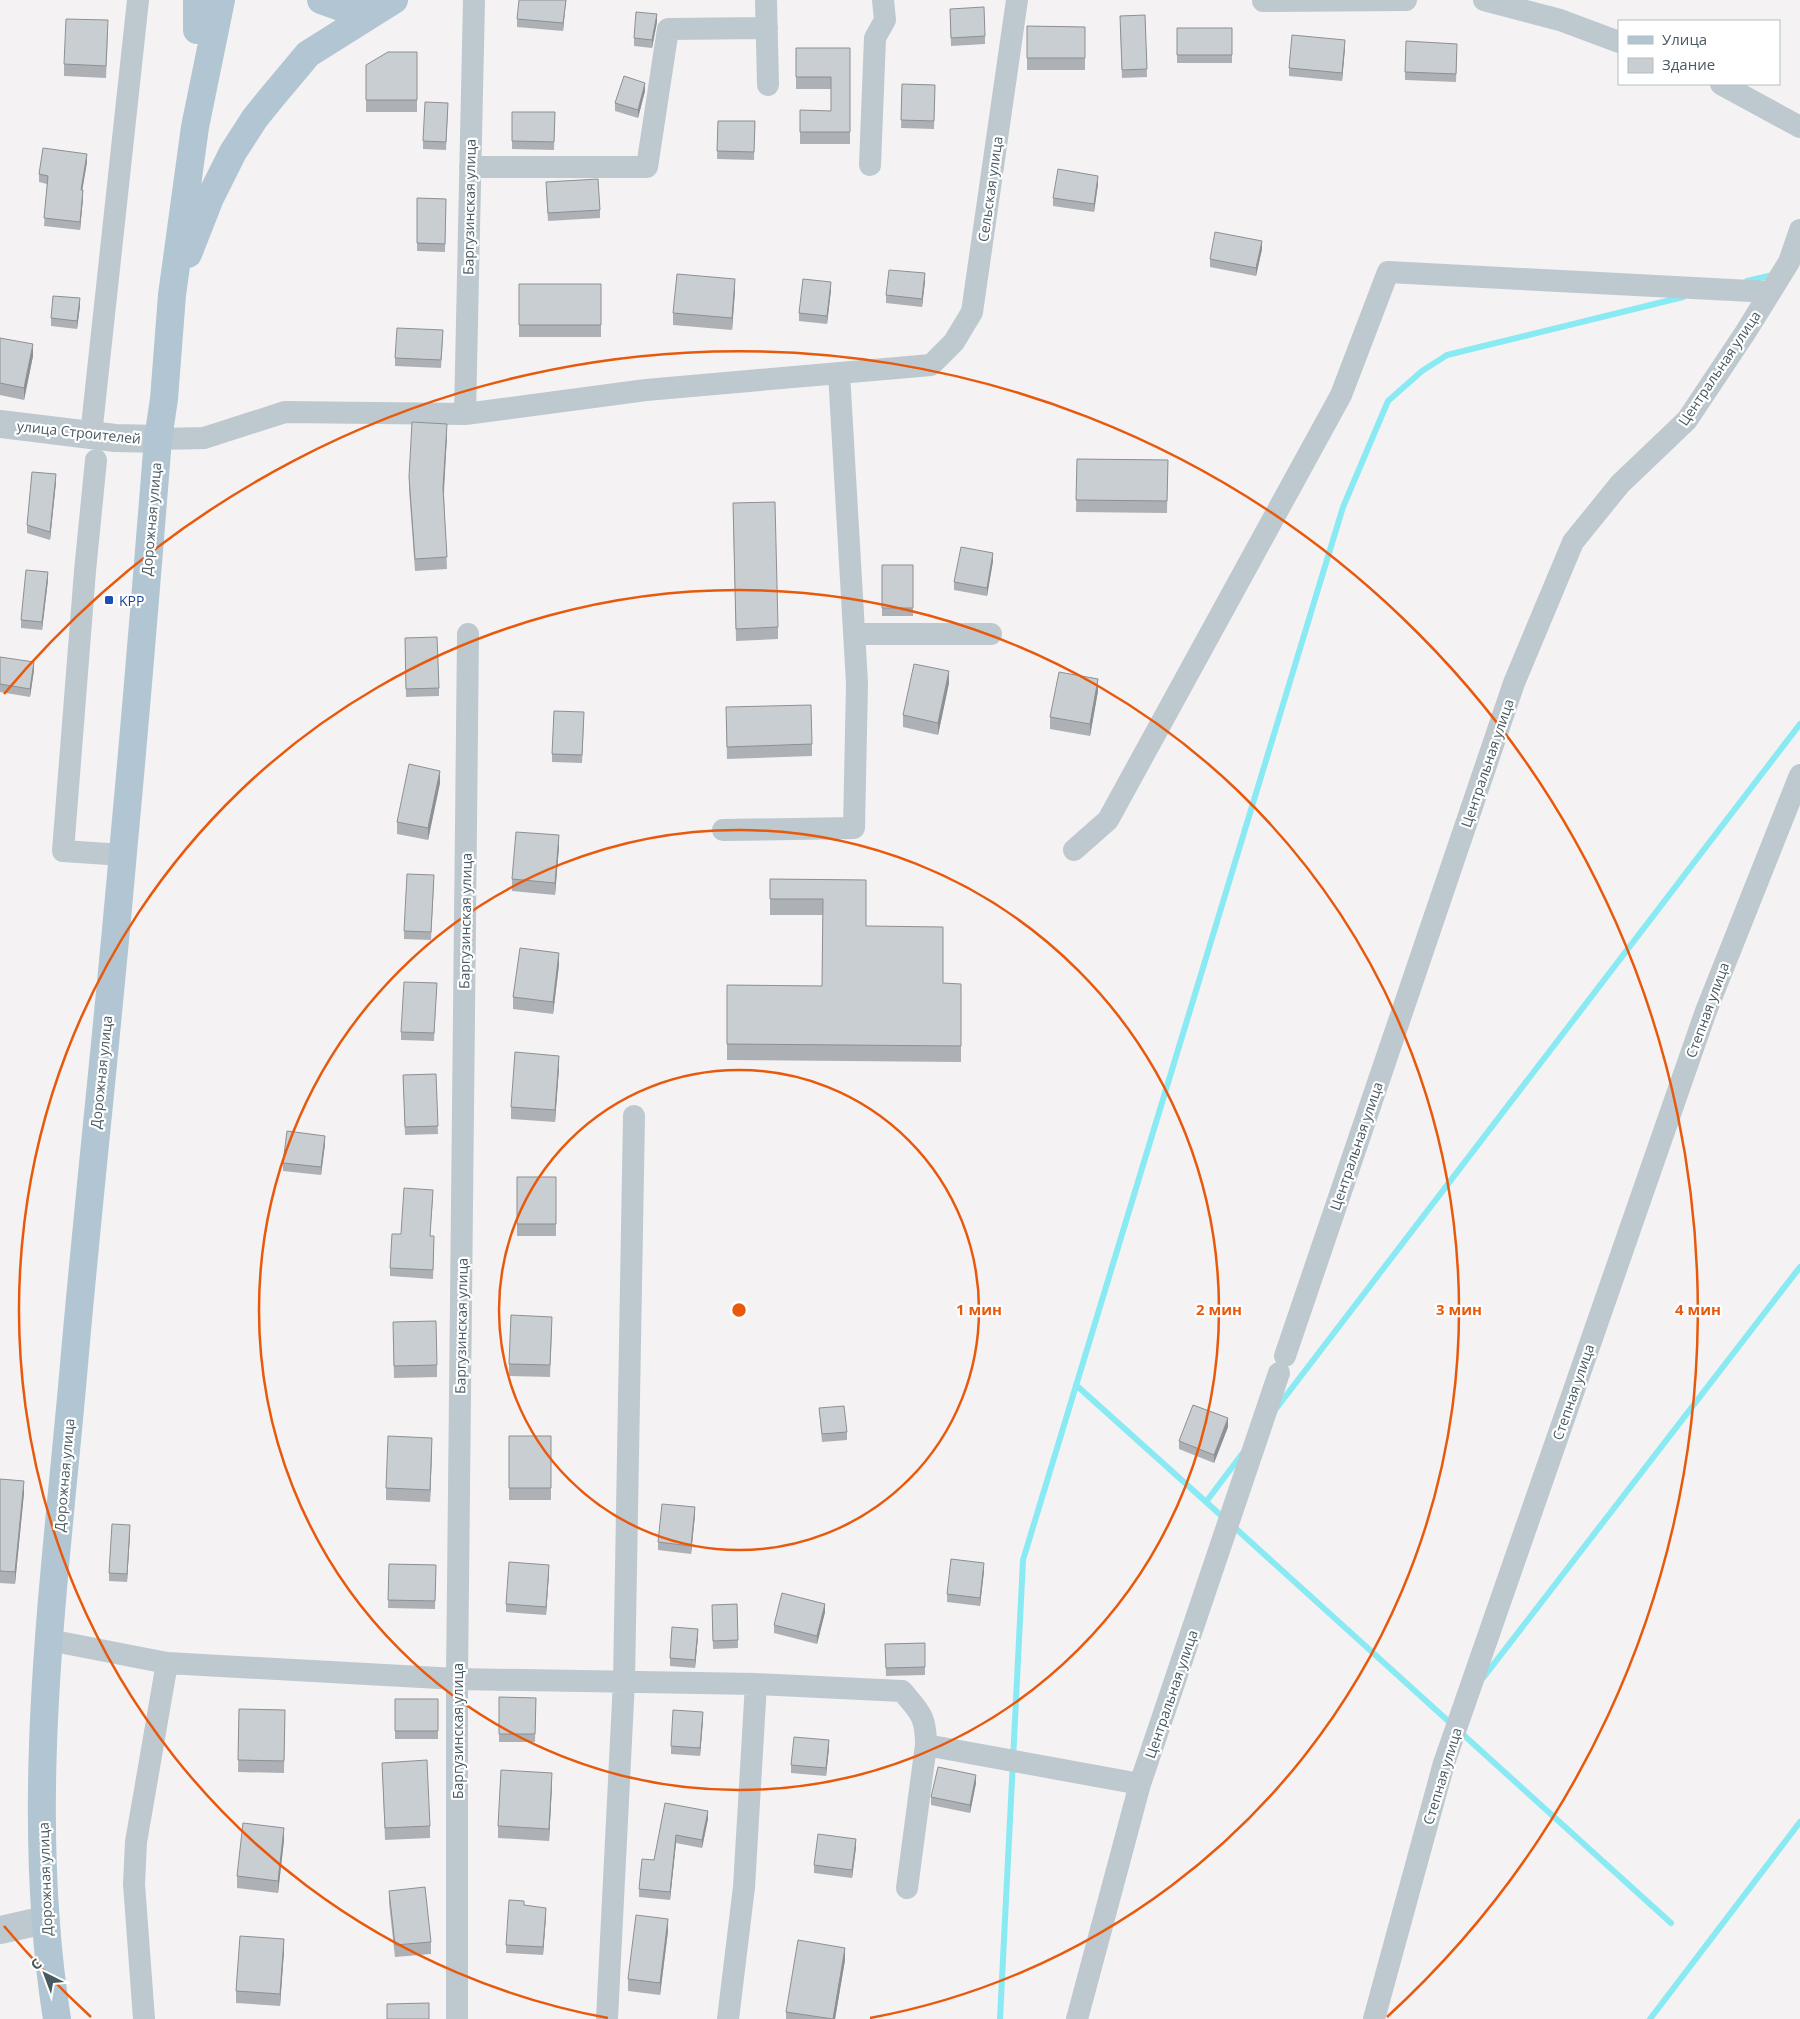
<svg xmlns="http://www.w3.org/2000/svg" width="1800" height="2019" viewBox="0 0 1800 2019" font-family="'Open Sans',sans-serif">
<rect width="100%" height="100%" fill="#f5f2f3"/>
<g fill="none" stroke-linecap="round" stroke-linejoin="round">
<!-- stream -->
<path stroke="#8aeaf3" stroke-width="6" d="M1747 281 1773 275
M1076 1385 1225 1519
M1275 1410 1800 724
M1206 1502 1242 1454
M1233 1526 1671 1923
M1483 1678 1800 1267
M1000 2019 1023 1560 1343 507 1388 401 1422 371 1447 355 1683 297
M1650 2019 1800 1822"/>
<!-- minor -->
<path stroke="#bdc9cf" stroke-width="22" d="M766 0 768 85
M1484 0 1560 20 1619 42
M1263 1 1406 0
M1721 84 1800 127
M870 165 875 38 885 20 883 0
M470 167H647L668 29 767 28
M465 414 474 0
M91 435 138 0
M158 439 204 438 285 412 465 414 646 390 931 365 954 342 972 312 1017 0
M96 460 85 571 63 851 123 855
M854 634H991
M723 830 854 828 857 683 839 373
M1074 850 1108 820 1341 395 1388 272 1770 292
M1285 1356 1514 683 1573 542 1620 484 1687 420 1745 333 1789 262 1800 230
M49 1640 167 1663 457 1679 756 1684 902 1691C920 1712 926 1716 926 1745L907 1888
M926 1745 1140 1784
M144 2019 134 1884 136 1842 167 1663
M457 2019V1679L468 634
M607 2019 624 1681 634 1116
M728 2019 744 1887 756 1684
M1077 2019 1140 1784 1279 1373
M1374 2019 1444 1763 1706 1011 1800 775"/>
<!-- tertiary -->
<path stroke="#bdc9cf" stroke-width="28" d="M0 424 115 438 158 439
M0 1930 45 1920"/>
<!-- primary -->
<path stroke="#b1c6d2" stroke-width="28" d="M321 0 349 10 380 5
M197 30V0
M188 254 210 198 233 152 255 118 272 97 308 54 394 0
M57 2019C23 1806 54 1589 73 1376 88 1201 108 1027 123 852 136 715 147 577 158 439L164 399 172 295 195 127 221 0"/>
</g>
<!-- wall -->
<path fill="#adb1b5" d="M566 0 563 31 517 27V19Z
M950 9 985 36V44L951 46Z
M1145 15 1147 77 1122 78 1120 24Z
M657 22 652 48 634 46V38Z
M1027 26 1085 27V70H1027Z
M1177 28H1232V63H1177Z
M108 32 106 78 64 76V64Z
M796 48H850V144H800V110L831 111V89H796Z
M1345 48 1342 81 1289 76V68Z
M417 52V112H366V65Z
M1457 52 1456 82 1405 80V72Z
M902 84 935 85 934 129 901 128Z
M645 91 638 118 615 111V103Z
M448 111 446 150 423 149V141Z
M512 112H555L554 150 512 149Z
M718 121H755L754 160 717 159Z
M87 162 82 190 83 198 80 230 44 226 47 184 39 182V174Z
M1098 184 1094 212 1053 206V198Z
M546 190 600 210V218L548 221Z
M417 198 446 199 445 252 417 251Z
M1262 249 1256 276 1210 267V259Z
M925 281 922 307 886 303V295Z
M519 284H601V337H519Z
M831 290 827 324 799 321V313Z
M735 291 732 330 673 325V313Z
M80 306 77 329 51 326V318Z
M0 338 33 356 24 400 0 395Z
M443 338 441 368 395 366V358Z
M447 436 444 494 447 569 415 571 409 489V477Z
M1077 459 1168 460 1167 513 1076 512Z
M56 482 50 540 27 533V525Z
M733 515 778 627V639L736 641Z
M993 561 987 596 954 590V582Z
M882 565H913V616H882Z
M48 580 42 630 21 628V620Z
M405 646 439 688V696L406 697Z
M0 657 34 670 30 697 0 692Z
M949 683 938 735 903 727V715Z
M1098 691 1090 736 1050 729V717Z
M726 719 812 744V756L727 759Z
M584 721 582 763 552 762V754Z
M440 783 428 840 397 834V822Z
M559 847 555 895 512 891V879Z
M770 879 866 880V926L943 983 961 984V1062L727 1060V985L822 986 823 915H770Z
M434 883 431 940 404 939V931Z
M559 965 553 1014 513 1009V997Z
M437 983 434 1041 401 1040V1032Z
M559 1068 555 1122 511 1119V1107Z
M436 1074 438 1134 405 1135 403 1075Z
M325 1144 321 1175 283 1171V1163Z
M517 1177H556V1236H517Z
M433 1198 430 1236 434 1244 433 1279 390 1276V1268L401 1234Z
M552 1329 550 1377 509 1376V1364Z
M393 1334 437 1365V1377L394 1378Z
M819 1408 847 1432V1440L822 1442Z
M1228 1427 1214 1463 1179 1449V1441Z
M509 1436H551V1500H509Z
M432 1450 430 1502 386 1500V1488Z
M0 1479 24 1493 15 1584 0 1583Z
M695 1515 691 1554 658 1550V1542Z
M130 1533 127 1582 109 1581V1573Z
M389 1564 436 1565 435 1609 388 1608Z
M984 1571 980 1606 947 1602V1594Z
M549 1573 546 1615 506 1612V1604Z
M737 1604 738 1648 713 1649 712 1605Z
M825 1612 817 1644 774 1633V1625Z
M698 1637 695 1668 670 1666V1658Z
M925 1643V1675L886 1676 885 1644Z
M499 1697 536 1698 535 1742H499Z
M395 1699H438V1739H395Z
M239 1709 285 1710 284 1773 238 1772Z
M703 1720 700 1756 671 1754V1746Z
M829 1748 826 1776 791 1773V1765Z
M382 1763 430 1826V1838L385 1840Z
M976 1783 970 1813 931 1805V1797Z
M552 1785 549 1841 498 1838V1826Z
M665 1803 708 1819 702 1848 676 1843 670 1900 639 1897V1889L654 1860Z
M284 1840 278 1893 237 1888V1876Z
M856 1847 852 1878 814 1873V1865Z
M389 1891 431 1942V1954L395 1957 389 1903Z
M546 1916 543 1955 506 1953V1945Z
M668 1931 660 1995 628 1991V1979Z
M284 1951 280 2006 236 2003V1991Z
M845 1960 835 2019H786V2012Z"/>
<!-- shaded-wall -->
<path fill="#8d9093" d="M566 0 563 31V23Z
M657 14V22L652 48V40Z
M1345 40V48L1342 81V73Z
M645 83V91L638 118V110Z
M87 154V162L81 198V190Z
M1098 176V184L1094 212V204Z
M83 190V198L80 230V222Z
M1262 241V249L1256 276V268Z
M925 273V281L922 307V299Z
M735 279V291L732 330V318Z
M831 282V290L827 324V316Z
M80 298V306L77 329V321Z
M33 344V356L24 400V388Z
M447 424V436L443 500V488Z
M56 474V482L50 540V532Z
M993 553V561L987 596V588Z
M48 572V580L42 630V622Z
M34 662V670L30 697V689Z
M949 671V683L938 735V723Z
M1098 679V691L1090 736V724Z
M440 771V783L428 840V828Z
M559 835V847L555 895V883Z
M559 953V965L553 1014V1002Z
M559 1056V1068L555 1122V1110Z
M325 1136V1144L321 1175V1167Z
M1228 1418V1427L1214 1463V1455Z
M432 1438V1450L430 1502V1490Z
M24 1481V1493L15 1584V1572Z
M695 1507V1515L691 1554V1546Z
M130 1525V1533L127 1582V1574Z
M984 1563V1571L980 1606V1598Z
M549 1565V1573L546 1615V1607Z
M825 1604V1612L817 1644V1636Z
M698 1629V1637L695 1668V1660Z
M703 1712V1720L700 1756V1748Z
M829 1740V1748L826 1776V1768Z
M552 1773V1785L549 1841V1829Z
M976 1775V1783L970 1813V1805Z
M708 1811V1819L702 1848V1840Z
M284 1828V1840L278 1893V1881Z
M676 1835V1843L670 1900V1892Z
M856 1839V1847L852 1878V1870Z
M546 1908V1916L543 1955V1947Z
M668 1919V1931L660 1995V1983Z
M284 1939V1951L280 2006V1994Z
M845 1948V1960L835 2019H833Z"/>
<!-- building -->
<path fill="#c9ced2" stroke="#8d9093" d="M519 0H566L563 23 517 19Z
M984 7 985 36 951 38 950 9Z
M636 12 657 14 652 40 634 38Z
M1145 15 1147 69 1122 70 1120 16Z
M66 19 108 20 106 66 64 64Z
M1027 26 1085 27V58H1027Z
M1177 28H1232V55H1177Z
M1292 35 1345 40 1342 73 1289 68Z
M1406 41 1457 44 1456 74 1405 72Z
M796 48H850V132H800V110L831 111V77H796Z
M388 52H417V100H366V65Z
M624 76 645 83 638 110 615 103Z
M902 84 935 85 934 121 901 120Z
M425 102 448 103 446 142 423 141Z
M512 112H555L554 142 512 141Z
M718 121H755L754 152 717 151Z
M43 148 87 154 81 190H83L80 222 44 218 48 176 39 174Z
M1058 169 1098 176 1094 204 1053 198Z
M598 179 600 210 548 213 546 182Z
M417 198 446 199 445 244 417 243Z
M1215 232 1262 241 1256 268 1210 259Z
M889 270 925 273 922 299 886 295Z
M677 274 735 279 732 318 673 313Z
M803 279 831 282 827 316 799 313Z
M519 284H601V325H519Z
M53 296 80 298 77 321 51 318Z
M397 328 443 330 441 360 395 358Z
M0 338 33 344 24 388 0 383Z
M412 422 447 424 443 488 447 557 415 559 409 477Z
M1077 459 1168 460 1167 501 1076 500Z
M32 472 56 474 50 532 27 525Z
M775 502 778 627 736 629 733 503Z
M961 547 993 553 987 588 954 582Z
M882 565H913V608H882Z
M26 570 48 572 42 622 21 620Z
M437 637 439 688 406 689 405 638Z
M0 657 34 662 30 689 0 684Z
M914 664 949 671 938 723 903 715Z
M1059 672 1098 679 1090 724 1050 717Z
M811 705 812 744 727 747 726 707Z
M554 711 584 712 582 755 552 754Z
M409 764 440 771 428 828 397 822Z
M516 832 559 835 555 883 512 879Z
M407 874 434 875 431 932 404 931Z
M770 879 866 880V926L943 927V983L961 984V1046L727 1044V985L822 986 823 899H770Z
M520 948 559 953 553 1002 513 997Z
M404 982 437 983 434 1033 401 1032Z
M515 1052 559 1056 555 1110 511 1107Z
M436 1074 438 1126 405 1127 403 1075Z
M287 1131 325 1136 321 1167 283 1163Z
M517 1177H556V1224H517Z
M404 1188 433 1190 430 1236H434L433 1270 390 1268 392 1234H401Z
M511 1315 552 1317 550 1365 509 1364Z
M436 1321 437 1365 394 1366 393 1322Z
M1193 1405 1228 1418 1214 1455 1179 1441Z
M844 1406 847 1432 822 1434 819 1408Z
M388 1436 432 1438 430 1490 386 1488Z
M509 1436H551V1488H509Z
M0 1479 24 1481 15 1572 0 1571Z
M662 1504 695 1507 691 1546 658 1542Z
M112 1524 130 1525 127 1574 109 1573Z
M951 1559 984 1563 980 1598 947 1594Z
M509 1562 549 1565 546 1607 506 1604Z
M389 1564 436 1565 435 1601 388 1600Z
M782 1593 825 1604 817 1636 774 1625Z
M737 1604 738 1640 713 1641 712 1605Z
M672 1627 698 1629 695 1660 670 1658Z
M925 1643V1667L886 1668 885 1644Z
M499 1697 536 1698 535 1734H499Z
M395 1699H438V1731H395Z
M239 1709 285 1710 284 1761 238 1760Z
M673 1710 703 1712 700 1748 671 1746Z
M794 1737 829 1740 826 1768 791 1765Z
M427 1760 430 1826 385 1828 382 1763Z
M938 1767 976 1775 970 1805 931 1797Z
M501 1770 552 1773 549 1829 498 1826Z
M665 1803 708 1811 702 1840 676 1835 670 1892 639 1889 642 1859 654 1860Z
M243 1823 284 1828 278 1881 237 1876Z
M818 1834 856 1839 852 1870 814 1865Z
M425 1887 431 1942 395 1945 389 1891Z
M509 1900 524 1901V1905L546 1908 543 1947 506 1945Z
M636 1915 668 1919 660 1983 628 1979Z
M240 1936 284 1939 280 1994 236 1991Z
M798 1940 845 1948 833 2019 786 2012Z
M429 2003V2019H387V2004Z"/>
<!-- distance rings -->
<g fill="none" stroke="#e8590c" stroke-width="2.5">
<circle cx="739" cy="1310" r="240"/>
<circle cx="739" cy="1310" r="480"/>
<path d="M608 2018A720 720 0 1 1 870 2018"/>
<path d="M91 2017A959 959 0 0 1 4 1926M4 694A959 959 0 1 1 1387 2017"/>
</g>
<!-- markers -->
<rect fill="#1a4fb4" stroke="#fff" stroke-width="2" x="104" y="595" width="10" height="10" rx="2.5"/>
<g text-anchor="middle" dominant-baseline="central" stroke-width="4.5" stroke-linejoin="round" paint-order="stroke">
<!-- street labels -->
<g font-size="14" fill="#485962" stroke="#fff">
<text transform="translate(990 189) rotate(-82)">Сельская улица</text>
<text transform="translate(469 207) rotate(-89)">Баргузинская улица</text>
<text transform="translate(1719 368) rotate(-56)">Центральная улица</text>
<text transform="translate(79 432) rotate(6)">улица Строителей</text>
<text transform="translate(151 519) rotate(-85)">Дорожная улица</text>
<text transform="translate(1487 763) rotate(-71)">Центральная улица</text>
<text transform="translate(465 921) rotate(-89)">Баргузинская улица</text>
<text transform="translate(1707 1010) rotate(-70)">Степная улица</text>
<text transform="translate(101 1072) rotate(-84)">Дорожная улица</text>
<text transform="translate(1356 1146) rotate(-71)">Центральная улица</text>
<text transform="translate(461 1326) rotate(-89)">Баргузинская улица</text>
<text transform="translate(1573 1392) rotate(-71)">Степная улица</text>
<text transform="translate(64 1475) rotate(-85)">Дорожная улица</text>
<text transform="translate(1171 1694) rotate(-71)">Центральная улица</text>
<text transform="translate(457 1731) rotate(-90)">Баргузинская улица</text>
<text transform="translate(1442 1776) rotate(-73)">Степная улица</text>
<text transform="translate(45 1879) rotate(-92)">Дорожная улица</text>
</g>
<!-- transit labels -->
<g font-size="14" fill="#164399" stroke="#fff" text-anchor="start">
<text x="119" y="600">KPP</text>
</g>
</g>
<circle cx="739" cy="1310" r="8" fill="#e8590c" stroke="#fff" stroke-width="2.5"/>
<g font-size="15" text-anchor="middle" font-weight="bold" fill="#e8590c" stroke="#fff" stroke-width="4.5" stroke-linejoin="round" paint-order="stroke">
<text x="979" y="1315">1 мин</text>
<text x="1219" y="1315">2 мин</text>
<text x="1459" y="1315">3 мин</text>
<text x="1698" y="1315">4 мин</text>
</g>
<!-- legend -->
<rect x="1618" y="20" width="162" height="65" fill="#ffffff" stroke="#b6bdc0"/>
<rect x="1628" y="36" width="25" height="8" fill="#b1c6d2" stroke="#b6bdc0"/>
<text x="1662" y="45" font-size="15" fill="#485962">Улица</text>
<rect x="1628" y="58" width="25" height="15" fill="#c9ced2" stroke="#b6bdc0"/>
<text x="1662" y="70" font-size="15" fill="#485962">Здание</text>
<!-- north arrow -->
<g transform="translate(45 1974) rotate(318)" stroke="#ffffff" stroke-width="4" paint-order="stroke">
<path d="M0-4L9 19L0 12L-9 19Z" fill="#485962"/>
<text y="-8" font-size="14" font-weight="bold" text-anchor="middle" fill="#485962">С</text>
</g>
</svg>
